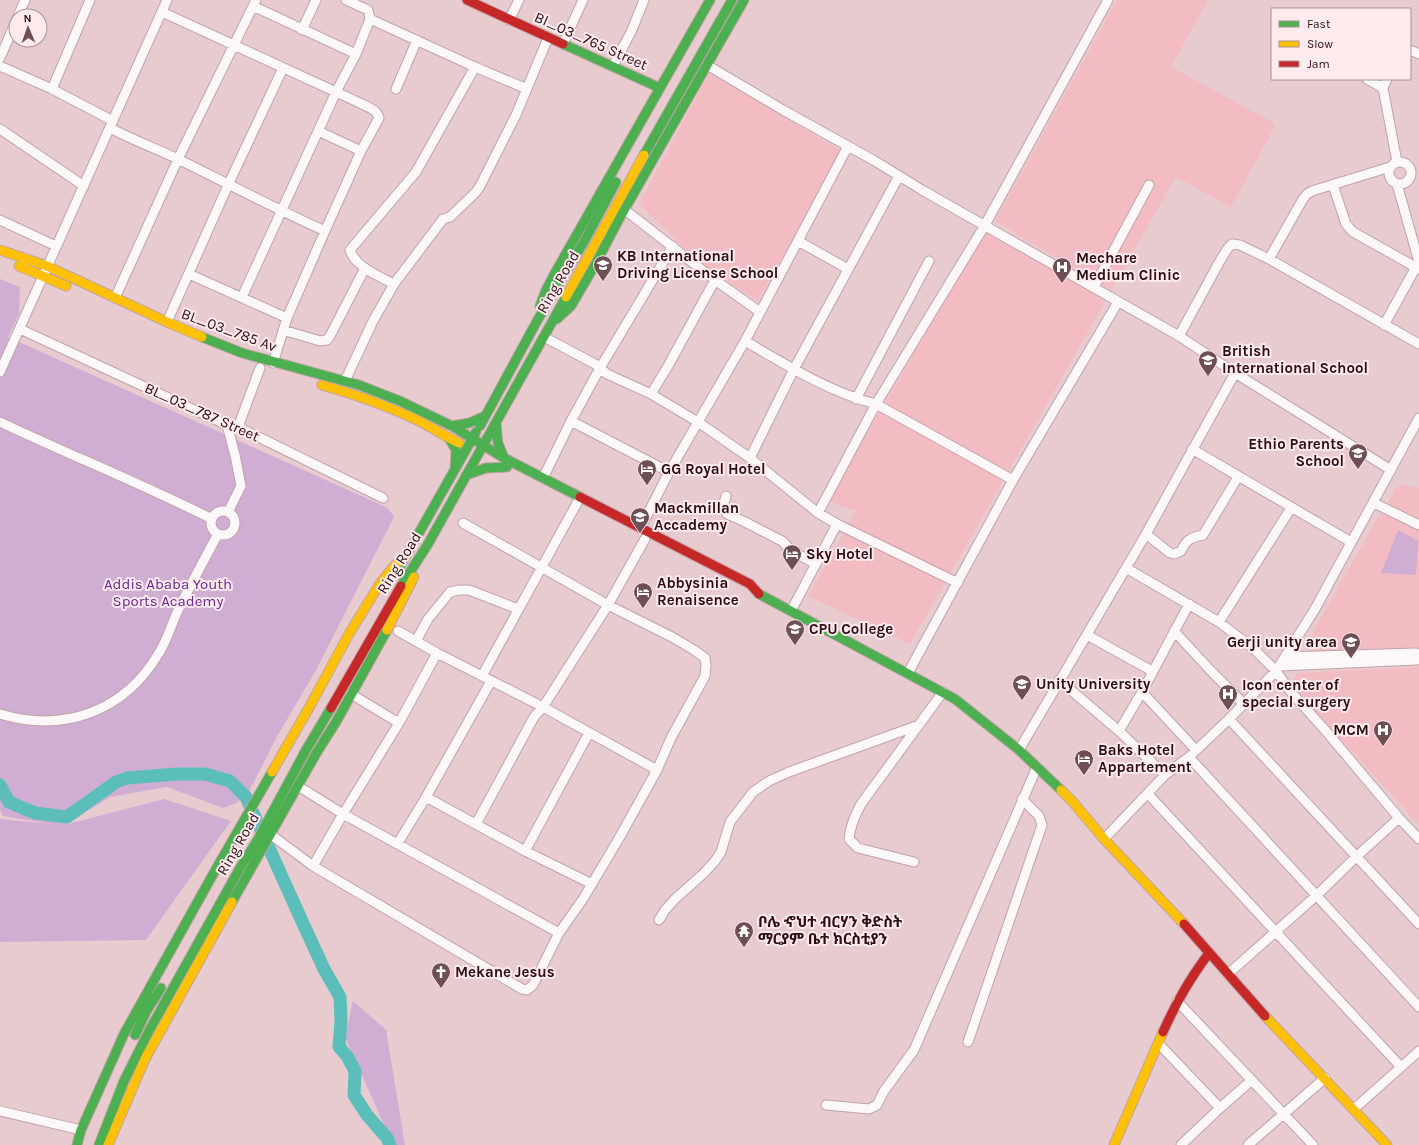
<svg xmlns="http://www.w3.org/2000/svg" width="1419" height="1145" viewBox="0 0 1419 1145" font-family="Karla,'Noto Sans Ethiopic',sans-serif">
<rect width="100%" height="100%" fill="#e8cbce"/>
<!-- built -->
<path fill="#f3bcc3" d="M1117 0H1208L1171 67 1276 124 1231 207 1176 177 1111 290 995 221Z
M709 73 842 151 758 301 697 261 639 204Z
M986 231 1106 300 910 644 808 596 856 511 827 501Z
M1402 485 1419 488V650L1323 653 1314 650 1310 637 1380 514 1384 515 1389 513 1391 507 1390 504 1388 502 1397 487Z
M1419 667V825L1291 684 1298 673Z"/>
<!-- green -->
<path fill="#d0aed3" d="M0 279 20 287 19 314 8 337 388 508 394 517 316 670 278 735 247 795 237 803 223 808 167 787 110 797 64 825 164 799 231 821 146 940 0 942V819L51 824 3 816 0 810Z
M1398 530 1418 541 1416 575 1381 573Z
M353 1001 386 1030 405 1145H393L345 1037Z"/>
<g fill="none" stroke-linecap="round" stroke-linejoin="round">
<!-- river -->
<path stroke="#5bbeba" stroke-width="13" d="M0 785 9 802 35 813 67 817 116 782 127 778 177 774H205L230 781 246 797 301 919 324 969 340 997 341 1020 339 1047 347 1056 355 1071 354 1095 367 1115 387 1138 390 1145"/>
<defs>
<path id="street" d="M253 6 356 54
M162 12 360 103C367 107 377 109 379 118L361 151 325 231 287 318 273 363
M18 16 25 0
M370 19 475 67 527 89
M509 20 519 0
M302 30 316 0
M563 44 583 0
M1410 50 1419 54
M0 58 16 21
M707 65 783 110 875 161 922 190 1179 336 1235 373 1391 470
M0 66 52 89 113 121
M613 66 631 32 644 0
M1367 79 1383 88
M1387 79 1383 88 1397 162
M52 89 90 0
M396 89 417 40
M110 128C133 140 157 149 180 160 228 184 276 209 325 231
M0 129 84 186
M318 131 361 151
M1389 173a11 11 0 1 1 22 0a11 11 0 1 1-22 0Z
M1397 184 1419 262
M1333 185 1346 224 1353 232 1419 269
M625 210 715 280 760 312
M0 220 56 246
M798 241 848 269
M1269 259 1303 199 1307 194 1312 191 1390 167
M189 274 287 318
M394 284C379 276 355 267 350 250L416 172 475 67
M1094 287 1149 185
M242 297 336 92 356 54 370 19 368 10 346 0
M115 298 178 159 256 0
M167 322 229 183 283 68
M1384 325 1416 267
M20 329 227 425 238 427 383 498
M283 330 320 341 327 340 330 336 365 268
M1179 336 1221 259 1228 248 1232 244 1240 245 1269 259 1419 344
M544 337 595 364 607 374 651 394 698 422 750 458 818 513 837 524 958 583
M745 341C786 365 829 392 876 404L1013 480
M0 372 167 0
M345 381 373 321 394 284 443 219 450 217 476 192 480 186 516 115 548 38
M651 394 668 366 715 280
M856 399 929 261
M571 421 669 472
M0 422C70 455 142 484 212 519
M227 425 235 455 241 486 228 512
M238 427 260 368
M1192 449 1351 542
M750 458 794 369 899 176
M543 478 571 421 600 368 673 246
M726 496 723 507 727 514 743 521 782 541 792 551 816 564
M1374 503 1419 525
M211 523a12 12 0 1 1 24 0a12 12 0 1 1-24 0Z
M818 513 876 404 985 225 1108 0
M641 527 669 472 745 341 848 146
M1146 534 1170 553 1174 554 1181 551C1187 539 1190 538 1203 535L1238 477
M1126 568 1219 622 1254 649 1276 671 1290 691 1325 730 1399 818 1419 839
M791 611 837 524
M1219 622 1291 508
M398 631 437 653 543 707 657 770
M1174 631 1212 672 1244 704
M1087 635 1152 671
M416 641 428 619 450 592 459 590H469L518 609
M1285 657 1416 653 1419 655
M1279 666 1417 660 1419 659
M908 673 1013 480 1118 302
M482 676 577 503
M1059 680 1119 731 1165 775
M1142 692 1195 749
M351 694 399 723
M0 714C64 733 124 712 159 653 168 639 172 622 180 606 192 582 205 558 218 534
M1229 719 1419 924
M1119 731 1142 692 1189 604
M1019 750 1146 534 1235 373
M1189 757 1419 1007
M298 786 343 814 559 933
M1148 794 1401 1067
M426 797 525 851 592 884
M476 824 534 717 543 707 608 605 645 539
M270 834 313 866 522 989 527 990 533 985 559 933 583 899 618 840 657 770 671 738 705 676 706 665 705 658 694 650 672 637 608 605 463 523
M1104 839 1165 775 1189 757 1229 719 1276 671 1315 609 1419 418
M398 843 426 797 491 681
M525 851 589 733
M914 862 858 848 849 839C850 826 855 815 861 804L943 692
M313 866 343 814 399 723 437 653
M659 920 665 910 675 899 704 873 715 861 721 852 730 822 753 792 769 781 789 772 919 725
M1228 974 1317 895 1356 857 1399 818
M1177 1001 1313 1145
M968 1042 1042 825 1039 816 1022 799
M1159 1044 1220 1108
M826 1105 869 1109 877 1105 884 1091 914 1050 1037 767
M1354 1109 1419 1051
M0 1111 81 1130
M1181 1145 1220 1108 1252 1080
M1248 1145 1325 1078"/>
<path id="fast" d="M563 44 660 88
M644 155 732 0
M540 306 546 290 555 273 710 0
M557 319 571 306 595 265 619 219 744 0
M537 321 585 240 616 182
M202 337 242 353 359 385 400 401 452 426 504 458 580 497
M496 423 498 443 504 458
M452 426 469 423 485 416
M480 426 537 321
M449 438 456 450 455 469
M466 475 486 468 507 467
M398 570 476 432
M401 586 428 544 566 297
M759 594 955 699 1019 750 1061 790
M232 902 317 752 336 722 387 630
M135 1035 147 1010 161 988
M77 1145 81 1130 124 1034 216 869 272 772
M99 1145 124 1081 149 1031 240 868 257 841 306 750 331 708"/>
<path id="slow" d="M0 250 47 266 167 322 202 337
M19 266 66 286
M566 297 644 155
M322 385C354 394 385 405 415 419 430 426 444 436 459 443
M387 630 414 577
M272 772 310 706 349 634 379 585 394 566 401 560
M1061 790 1072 801 1104 839 1184 924
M1265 1016 1387 1145
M108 1145 145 1059 232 902
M1114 1145 1163 1032"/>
<path id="jam" d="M467 0 563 44
M580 497 750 584 759 594
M331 708 401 586
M1184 924 1265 1016
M1163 1032C1177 1001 1189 980 1209 953"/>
</defs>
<!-- street casing -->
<use href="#street" stroke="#c0a3a8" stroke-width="11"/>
<!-- fast casing -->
<use href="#fast" stroke="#c0a3a8" stroke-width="11"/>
<!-- slow casing -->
<use href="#slow" stroke="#c0a3a8" stroke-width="11"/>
<!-- jam casing -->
<use href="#jam" stroke="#c0a3a8" stroke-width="11"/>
<!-- street -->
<use href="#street" stroke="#fcf7f8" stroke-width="9"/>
<!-- fast -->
<use href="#fast" stroke="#4caf50" stroke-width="9"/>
<!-- slow -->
<use href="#slow" stroke="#ffc107" stroke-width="9"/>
<!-- jam -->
<use href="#jam" stroke="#c62828" stroke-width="9"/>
</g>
<!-- icons -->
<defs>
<symbol id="school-pin" viewBox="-11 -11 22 30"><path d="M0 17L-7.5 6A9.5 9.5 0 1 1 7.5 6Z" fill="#6e5054" stroke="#fdeaec"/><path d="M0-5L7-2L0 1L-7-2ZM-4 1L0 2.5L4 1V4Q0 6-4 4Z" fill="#fff"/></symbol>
<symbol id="hospital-pin" viewBox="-11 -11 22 30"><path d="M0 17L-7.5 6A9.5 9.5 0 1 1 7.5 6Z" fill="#6e5054" stroke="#fdeaec"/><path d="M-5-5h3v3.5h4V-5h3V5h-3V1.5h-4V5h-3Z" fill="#fff"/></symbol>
<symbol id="hotel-pin" viewBox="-11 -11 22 30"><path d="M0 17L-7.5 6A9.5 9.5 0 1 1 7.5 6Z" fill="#6e5054" stroke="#fdeaec"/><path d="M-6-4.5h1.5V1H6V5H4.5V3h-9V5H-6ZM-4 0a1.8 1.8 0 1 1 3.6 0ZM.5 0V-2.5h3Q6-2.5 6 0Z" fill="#fff"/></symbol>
<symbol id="temple-pin" viewBox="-11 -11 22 30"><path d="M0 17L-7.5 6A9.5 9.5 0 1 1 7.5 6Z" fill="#6e5054" stroke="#fdeaec"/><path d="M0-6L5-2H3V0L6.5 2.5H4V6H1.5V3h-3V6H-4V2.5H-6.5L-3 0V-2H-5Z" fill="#fff"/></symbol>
<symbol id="church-pin" viewBox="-11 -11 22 30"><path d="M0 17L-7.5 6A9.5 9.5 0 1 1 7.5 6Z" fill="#6e5054" stroke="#fdeaec"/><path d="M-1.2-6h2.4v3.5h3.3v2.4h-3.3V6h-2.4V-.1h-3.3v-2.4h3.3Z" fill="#fff"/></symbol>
</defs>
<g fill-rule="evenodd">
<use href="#school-pin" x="592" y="254" width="22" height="30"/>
<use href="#hospital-pin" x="1051" y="256" width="22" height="30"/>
<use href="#school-pin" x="1197" y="349" width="22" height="30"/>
<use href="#school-pin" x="1347" y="442" width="22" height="30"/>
<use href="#hotel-pin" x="636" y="458" width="22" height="30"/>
<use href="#school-pin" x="629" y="506" width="22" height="30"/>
<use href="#hotel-pin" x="781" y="543" width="22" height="30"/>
<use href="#hotel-pin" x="632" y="581" width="22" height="30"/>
<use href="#school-pin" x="784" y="618" width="22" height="30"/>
<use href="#school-pin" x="1340" y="631" width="22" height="30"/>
<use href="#school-pin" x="1011" y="673" width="22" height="30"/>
<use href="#hospital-pin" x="1217" y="683" width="22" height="30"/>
<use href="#hospital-pin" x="1372" y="719" width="22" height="30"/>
<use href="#hotel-pin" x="1073" y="748" width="22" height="30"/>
<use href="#temple-pin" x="733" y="920" width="22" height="30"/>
<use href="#church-pin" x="430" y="961" width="22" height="30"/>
</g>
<g text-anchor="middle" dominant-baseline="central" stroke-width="4" stroke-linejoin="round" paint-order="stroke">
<!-- street labels -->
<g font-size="15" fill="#2c0d13" stroke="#fdeaec">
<text transform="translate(591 41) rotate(24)">Bl_03_765 Street</text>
<text transform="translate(558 282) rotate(-60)">Ring Road</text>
<text transform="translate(229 330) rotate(20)">BL_03_785 Av</text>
<text transform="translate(202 412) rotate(24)">BL_03_787 Street</text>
<text transform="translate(399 563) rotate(-58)">Ring Road</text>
<text transform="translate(238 844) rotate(-60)">Ring Road</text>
</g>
<!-- poi labels -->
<g font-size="15" font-weight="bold" fill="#2c0d13" stroke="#fdeaec" text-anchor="start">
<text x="617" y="256">KB International<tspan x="617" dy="17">Driving License School</tspan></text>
<text x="1076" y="258">Mechare<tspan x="1076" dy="17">Medium Clinic</tspan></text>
<text x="1222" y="351">British<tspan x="1222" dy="17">International School</tspan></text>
<text x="1344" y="444" text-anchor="end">Ethio Parents<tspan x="1344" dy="17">School</tspan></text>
<text x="661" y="469">GG Royal Hotel</text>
<text x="654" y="508">Mackmillan<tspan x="654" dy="17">Accademy</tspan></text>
<text x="806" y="554">Sky Hotel</text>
<text x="657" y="583">Abbysinia<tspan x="657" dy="17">Renaisence</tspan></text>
<text x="809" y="629">CPU College</text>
<text x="1337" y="642" text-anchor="end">Gerji unity area</text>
<text x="1036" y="684">Unity University</text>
<text x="1242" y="685">Icon center of<tspan x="1242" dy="17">special surgery</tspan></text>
<text x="1369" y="730" text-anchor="end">MCM</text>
<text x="1098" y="750">Baks Hotel<tspan x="1098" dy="17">Appartement</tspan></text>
<text x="758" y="922">ቦሌ ኆህተ ብርሃን ቅድስት<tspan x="758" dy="17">ማርያም ቤተ ክርስቲያን</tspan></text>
<text x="455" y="972">Mekane Jesus</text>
</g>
<!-- park labels -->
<g font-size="15" fill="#6d2495" stroke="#fdeaec">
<text x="168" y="584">Addis Ababa Youth<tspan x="168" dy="17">Sports Academy</tspan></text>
</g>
</g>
<!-- legend -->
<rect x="1271" y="8" width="140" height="72" fill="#fdeaec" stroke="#a99295"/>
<rect x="1279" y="21" width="20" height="6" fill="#4caf50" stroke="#a99295"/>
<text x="1307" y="28" font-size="12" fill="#2c0d13">Fast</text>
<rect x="1279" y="41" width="20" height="6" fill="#ffc107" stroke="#a99295"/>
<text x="1307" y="48" font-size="12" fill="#2c0d13">Slow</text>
<rect x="1279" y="61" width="20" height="6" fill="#c62828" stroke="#a99295"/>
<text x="1307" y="68" font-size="12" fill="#2c0d13">Jam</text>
<!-- north arrow -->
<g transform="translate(28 28) rotate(358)"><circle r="19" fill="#fdeaec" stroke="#a99295"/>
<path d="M0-3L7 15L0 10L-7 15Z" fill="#6e5054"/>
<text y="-6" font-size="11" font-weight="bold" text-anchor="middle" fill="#2c0d13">N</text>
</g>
</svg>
